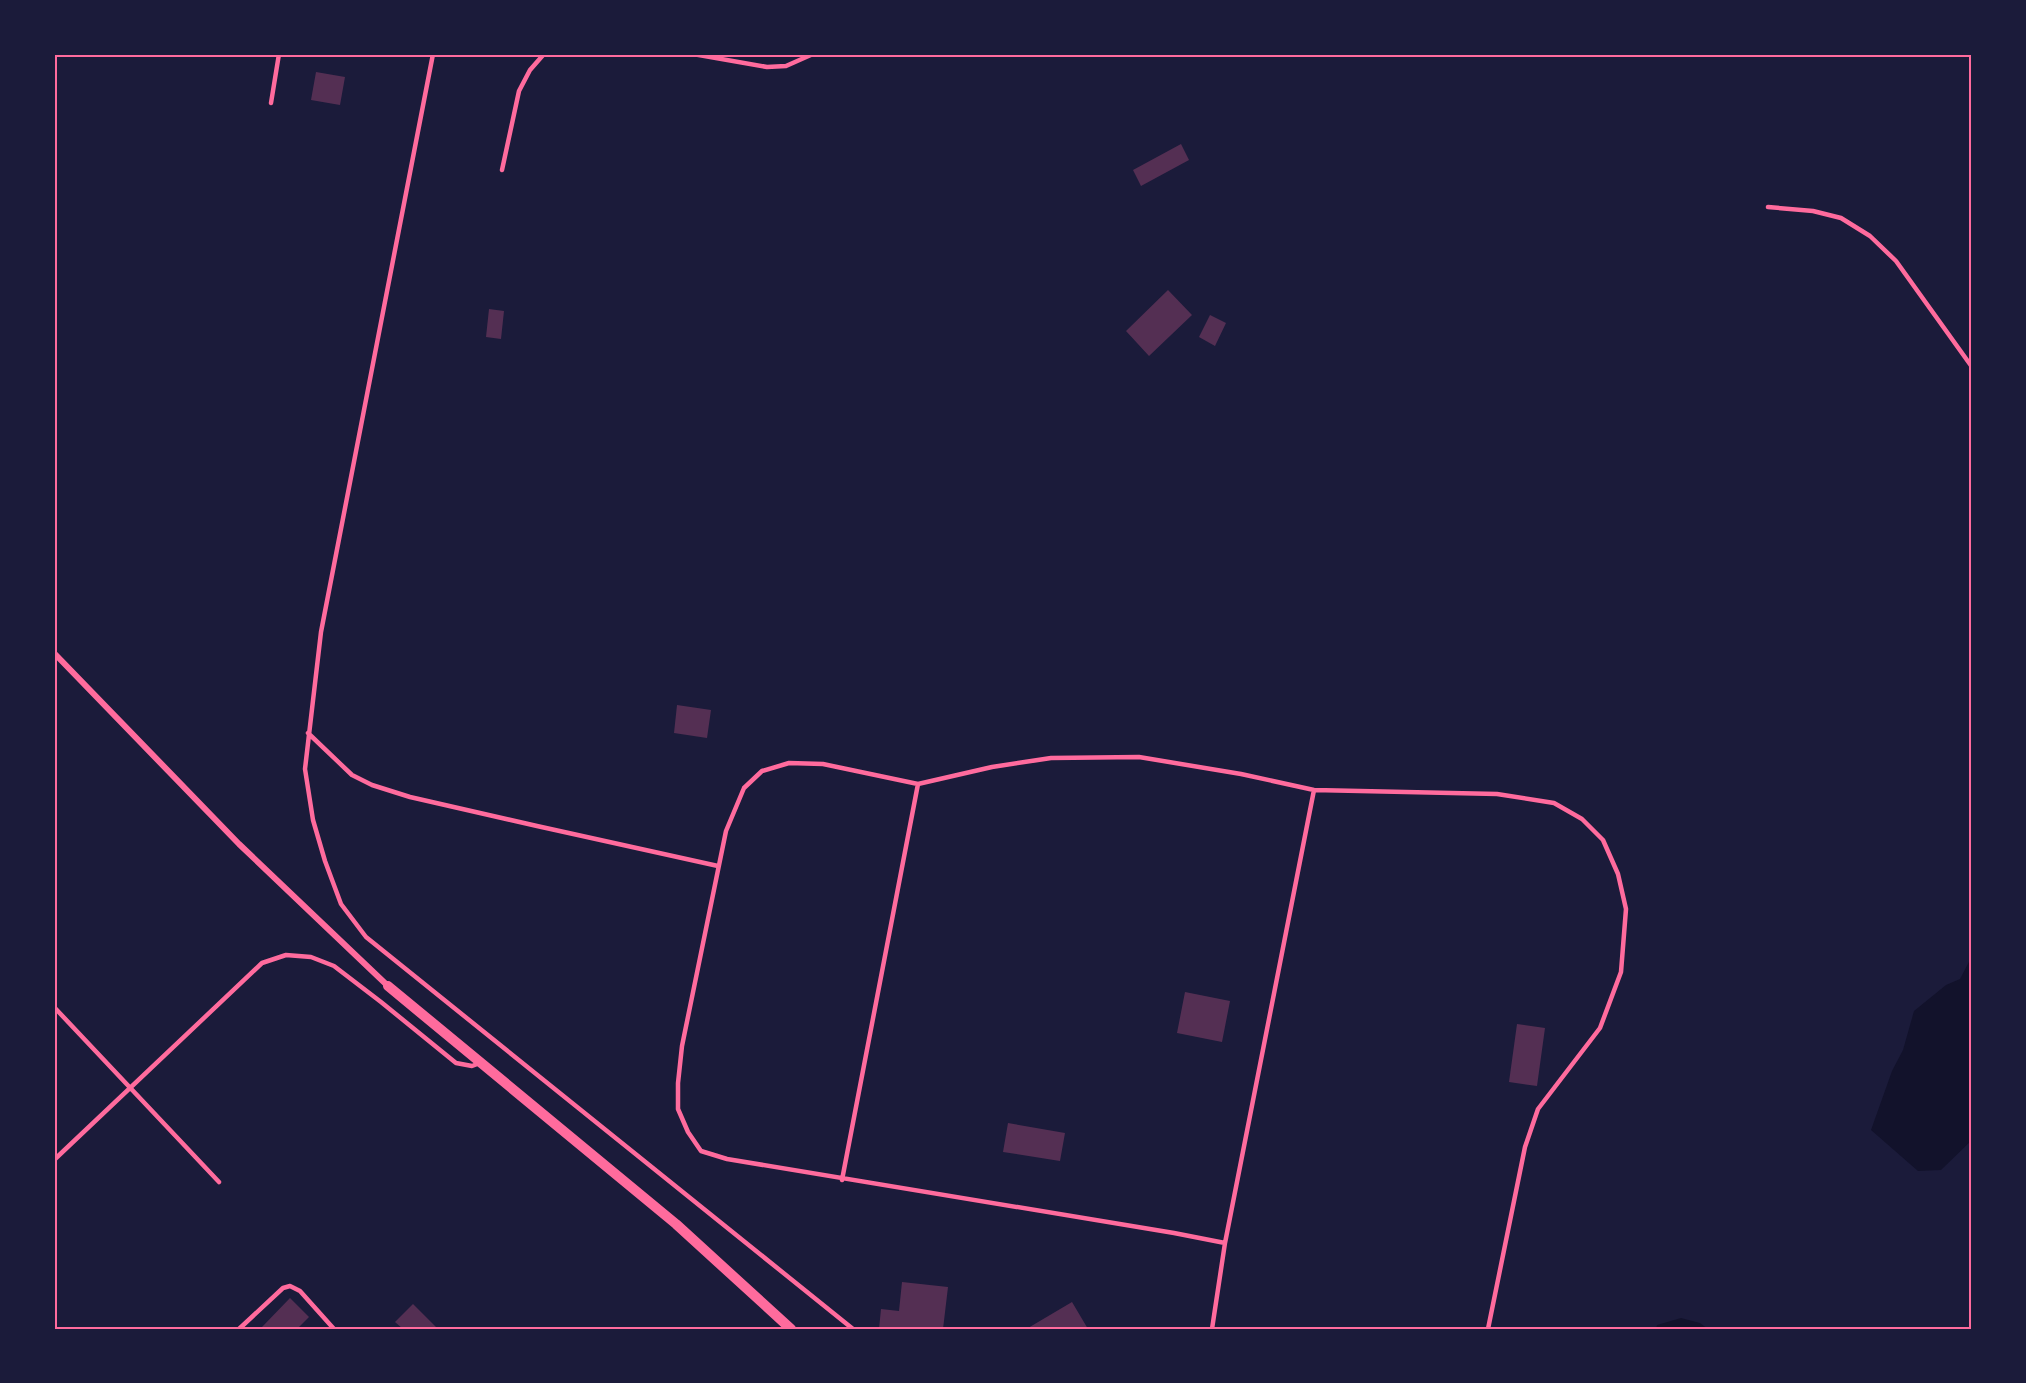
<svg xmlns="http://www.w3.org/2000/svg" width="2026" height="1383" viewBox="0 0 2026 1383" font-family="'Exo 2',sans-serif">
<rect width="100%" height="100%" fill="#1b1b3a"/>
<!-- water -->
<path fill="#12122b" d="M1972 956V1140L1941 1170 1918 1171 1871 1130 1892 1071 1903 1050 1914 1011 1946 985 1960 979Z
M1681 1318 1700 1323 1708 1329H1656L1657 1325Z"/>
<!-- building -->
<path fill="#542f53" d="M316 72 345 77 340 105 311 100Z
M1181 144 1189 160 1141 186 1133 170Z
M1168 290 1192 315 1149 356 1126 331Z
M489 309 504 311 501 339 486 337Z
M1210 315 1226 323 1215 346 1199 337Z
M677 705 711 710 707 738 674 733Z
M1185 992 1230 1001 1222 1042 1177 1033Z
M1517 1024 1545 1028 1537 1086 1509 1082Z
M1008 1123 1065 1133 1060 1161 1003 1152Z
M902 1282 948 1287 943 1329H879L881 1309 899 1311Z
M290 1298 309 1317 297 1329H264L262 1327Z
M1072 1302 1088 1329H1029L1028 1328Z
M413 1304 438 1329H403L395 1322Z"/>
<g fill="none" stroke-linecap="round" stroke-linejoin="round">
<!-- service -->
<path stroke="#ff6b9d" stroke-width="4.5" d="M433 54 321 632 305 769 313 820 325 861 341 904 366 937 853 1329
M693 54 767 67 786 66 813 54
M271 103 279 54
M502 170 519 91 530 70 544 54
M1768 207 1813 211 1841 218 1870 236 1896 261 1972 367
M308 733 352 775 372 785 410 797 537 826 718 866
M54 1007 219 1182
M54 1160 262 963 286 955 311 957 334 966 381 1002 456 1063 472 1066 480 1063
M842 1180 918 784
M1225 1243 1174 1233 727 1159 701 1151 688 1132 678 1109V1083L682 1046 726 831 744 788 762 771 789 763 823 764 918 784 992 767 1051 758 1139 757 1241 774 1314 790 1497 794 1554 803 1582 819 1603 840 1618 874 1626 909 1621 972 1600 1028 1538 1109 1525 1147 1488 1329
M239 1329 283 1288 290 1286 300 1291 334 1329
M1212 1329 1225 1243 1314 790"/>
<!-- minor -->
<path stroke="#ff6b9d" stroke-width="6" d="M54 653 239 844 388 986"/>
<!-- tertiary -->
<path stroke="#ff6b9d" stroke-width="10" d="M388 986 676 1224 791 1329"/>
</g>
<!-- border -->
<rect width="2026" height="1383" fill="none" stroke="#1b1b3a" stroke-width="111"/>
<rect x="56" y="56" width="1914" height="1272" fill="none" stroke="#ff6b9d" stroke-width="2"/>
</svg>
